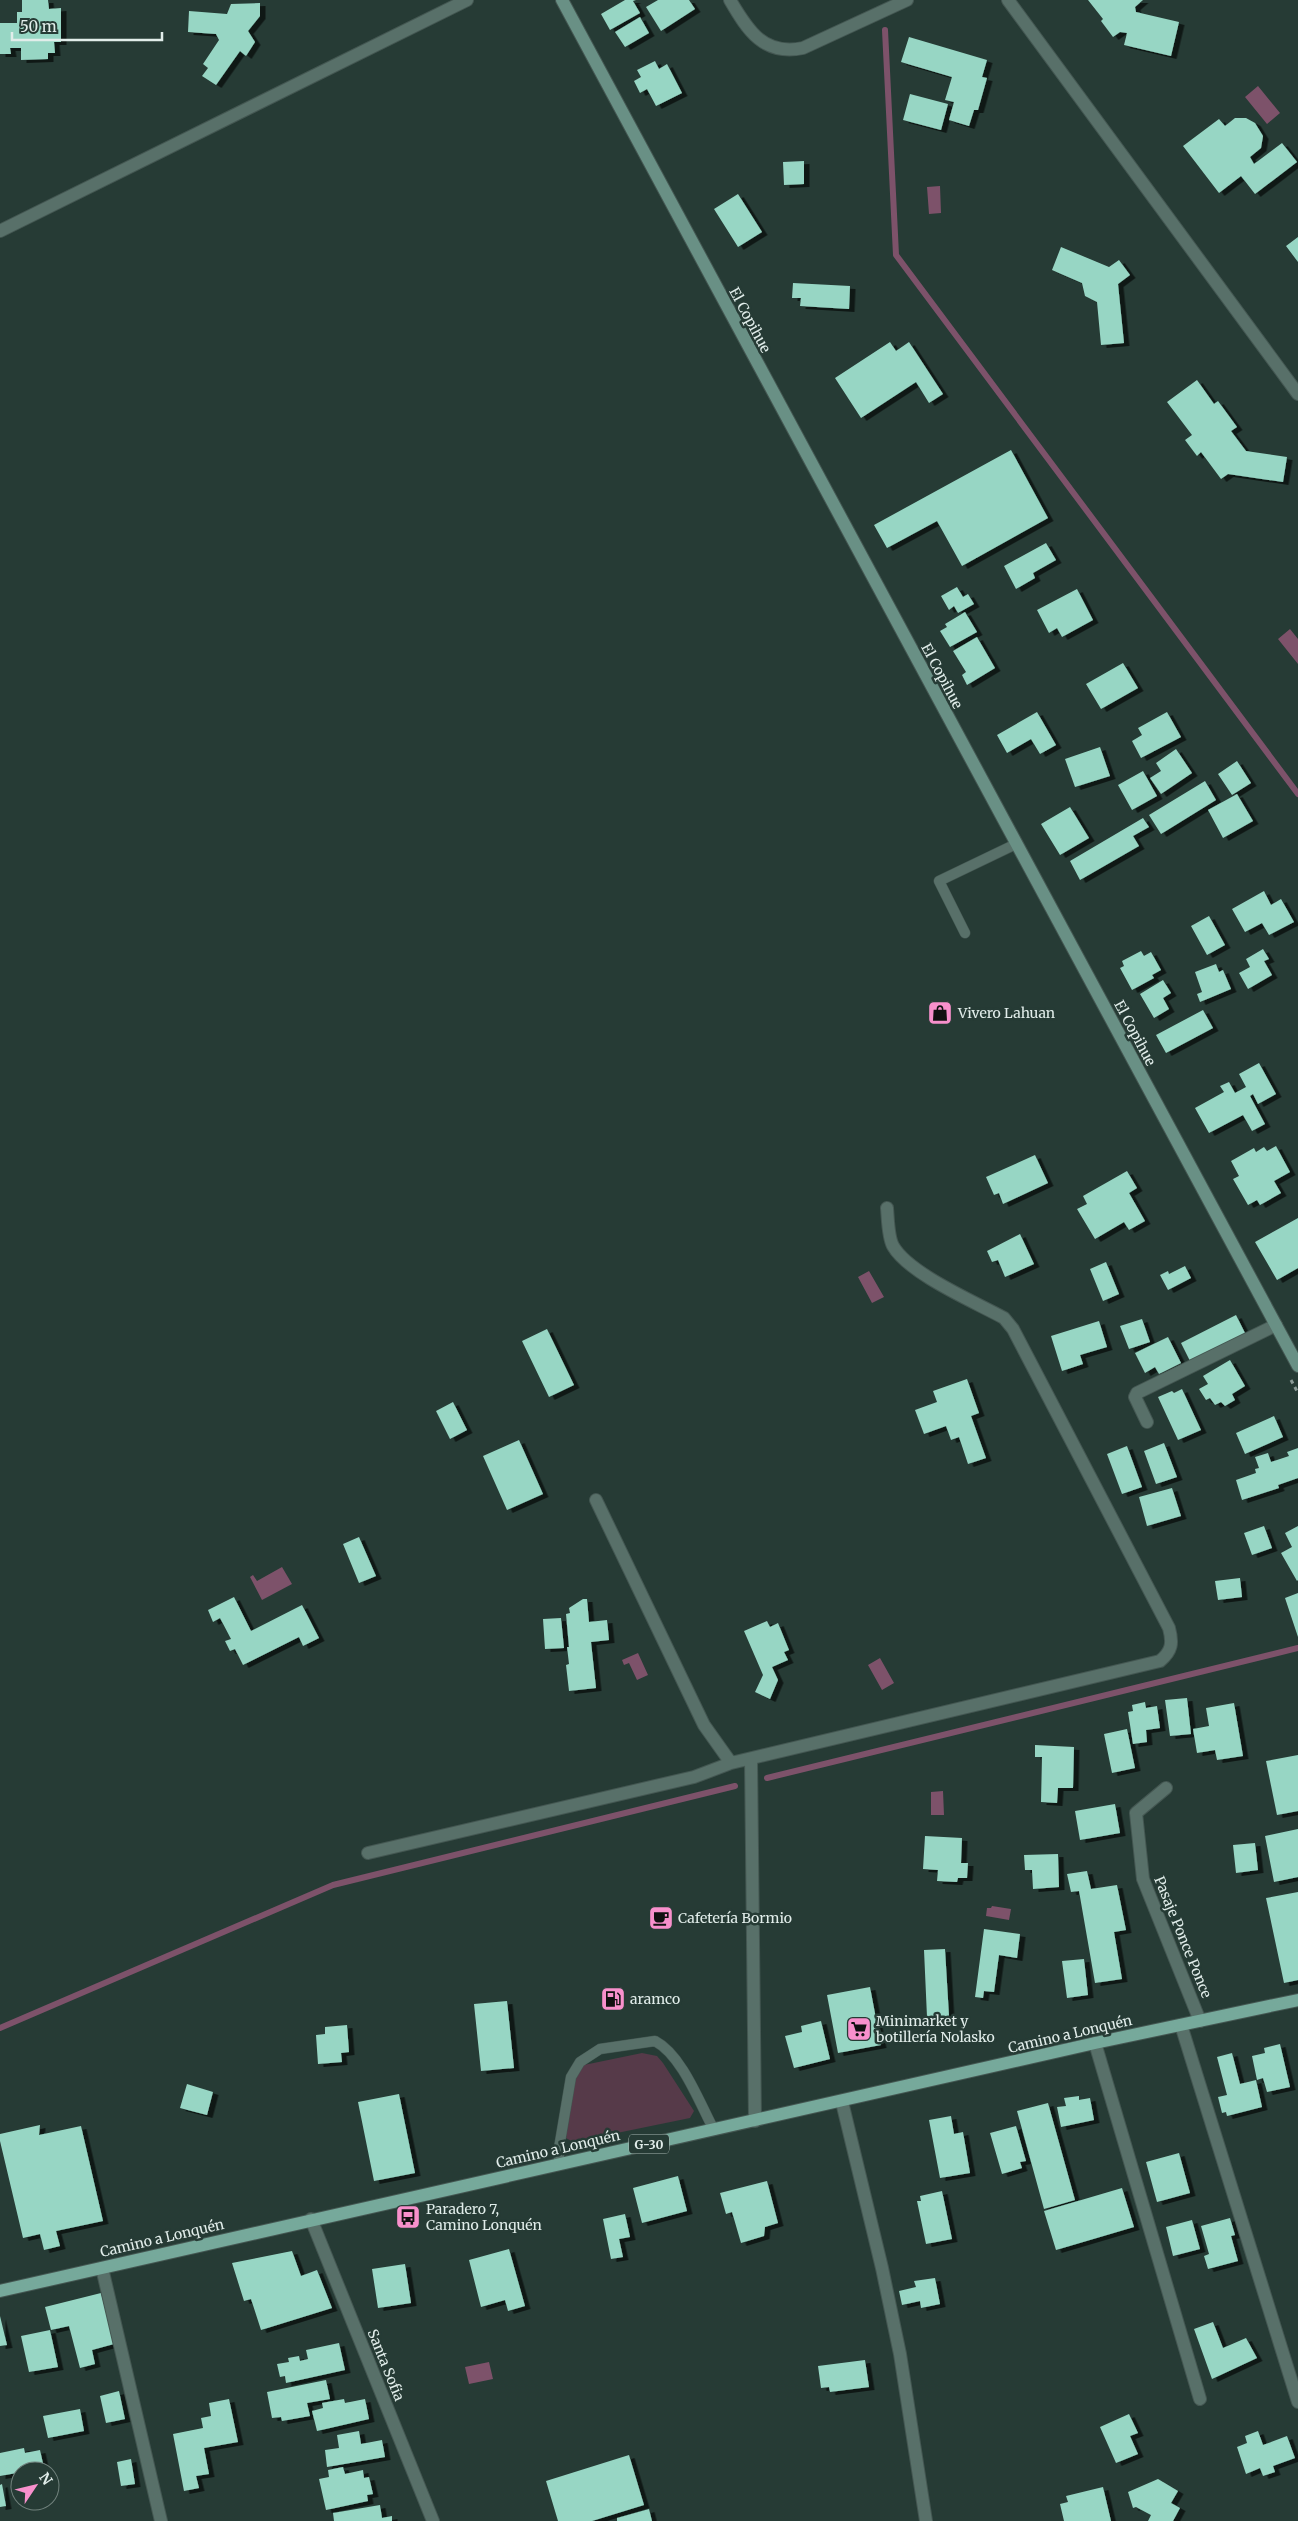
<svg xmlns="http://www.w3.org/2000/svg" width="1298" height="2521" viewBox="0 0 1298 2521" font-family="Merriweather,serif">
<defs>
<filter id="shadow"><feDropShadow dx="5.5" dy="3" stdDeviation="0" flood-color="#0009"/></filter>
</defs>
<rect width="100%" height="100%" fill="#263b35"/>
<!-- green -->
<path fill="#563a49" d="M642 2053 657 2056 663 2063 694 2111 690 2118 573 2142 566 2138 576 2073 584 2065Z"/>
<!-- water -->
<path fill="#7d526a" d="M1258 86 1280 113 1267 124 1245 97Z
M940 186 941 213 929 214 927 187Z
M1290 629 1298 639V664L1278 639Z
M869 1271 884 1297 872 1303 858 1277Z
M282 1567 292 1584 262 1600 250 1577 253 1575 257 1581Z
M638 1653 648 1675 637 1680 629 1663 624 1665 622 1660Z
M880 1658 894 1683 882 1690 868 1665Z
M943 1791 944 1815H931V1792Z
M992 1906 1011 1909 1009 1920 986 1916 987 1908H991Z
M489 2362 493 2379 469 2384 465 2367Z"/>
<g fill="none" stroke-linecap="round" stroke-linejoin="round">
<!-- stream -->
<path stroke="#7d526a" stroke-width="6" d="M885 30 896 255 1298 794
M767 1778 1298 1648
M0 2028 333 1885 735 1786"/>
</g>
<!-- building -->
<path fill="#97d6c4" filter="url(#shadow)" d="M22 0H48L49 9 61 8V42H54L55 53H48V59L21 60V48H10L11 54H0V23H17V12H22Z
M625 0H636L633 1 640 13 610 30 601 14Z
M658 0H689L695 9 661 31 646 7Z
M1088 0H1143L1135 7 1136 12 1179 22 1171 56 1124 45 1127 33 1120 32 1113 37 1101 21 1103 19Z
M260 3V16L248 31 255 42 246 56 240 51 216 85 202 76 208 68 203 64 219 40 216 34 188 32 189 11 227 14 231 4Z
M640 17 649 33 625 47 615 32Z
M909 37 987 60 982 77 987 78 978 110H974L969 126 949 120 954 102 945 100 952 77 901 62Z
M655 61 659 69 667 64 682 93 656 106 647 89 640 93 634 81 641 77 637 70Z
M910 94 948 104 941 130 903 120Z
M1235 118H1246L1255 123 1263 136 1261 148 1250 157 1254 164 1282 143 1297 162 1255 194 1241 176 1219 193 1183 146 1219 119 1225 126Z
M804 161V184L784 185 783 162Z
M738 194 762 232 738 247 714 209Z
M1298 237V262L1286 246Z
M1061 247 1109 267 1119 260 1130 275 1118 284 1124 343 1101 345 1097 302 1085 296 1082 283 1052 270Z
M793 283 850 286 849 309 800 306 801 298H792Z
M890 342 896 351 909 342 943 394 929 403 916 382 861 418 835 378Z
M1197 380 1214 404 1218 401 1237 427 1231 431 1246 451 1287 457 1283 482 1228 474 1221 479 1201 452 1197 456 1185 440 1192 435 1167 402Z
M1011 450 1048 518 962 566 937 521 887 548 874 525Z
M1046 543 1056 560 1033 573 1035 578 1016 589 1004 566Z
M957 587 963 597 968 594 974 604 958 613 954 606 949 610 941 596Z
M1077 589 1093 620 1062 637 1057 628 1049 633 1037 610Z
M965 612 977 632 950 647 940 631 947 627 945 624Z
M977 637 995 668 967 685 962 675 966 672 953 651Z
M1123 663 1138 688 1101 709 1086 684Z
M1037 712 1056 745 1040 754 1031 739 1007 753 997 735Z
M1167 712 1181 737 1141 758 1132 741 1142 735 1138 728Z
M1100 747 1110 776 1075 787 1065 759Z
M1176 749 1192 773 1161 794 1150 778 1161 771 1156 763Z
M1237 761 1251 783 1232 795 1218 774Z
M1143 771 1157 796 1132 810 1118 785Z
M1205 781 1216 800 1161 834 1149 815Z
M1237 794 1253 821 1223 838 1208 810Z
M1070 807 1089 838 1060 855 1041 824Z
M1143 818 1149 827 1133 836 1139 846 1080 880 1070 861Z
M1264 891 1271 905 1281 899 1294 922 1269 935 1262 923 1245 932 1232 909Z
M1209 916 1225 945 1207 955 1191 926Z
M1263 949 1269 959 1264 961 1272 975 1248 989 1239 973 1250 967 1246 959Z
M1141 951 1144 956 1151 952 1161 970 1152 975 1154 978 1132 990 1120 968 1124 966 1122 961Z
M1216 964 1219 972 1223 970 1231 989 1200 1002 1197 994 1202 992 1195 972Z
M1163 980 1171 993 1163 998 1169 1009 1154 1018 1140 994Z
M1203 1010 1213 1028 1166 1053 1156 1035Z
M1259 1063 1276 1094 1258 1104 1253 1094 1250 1096 1265 1124 1252 1131 1243 1115 1209 1133 1195 1108 1224 1092 1220 1086 1229 1082 1235 1093 1246 1087 1239 1074Z
M1276 1146 1290 1172 1274 1181 1281 1193 1260 1205 1257 1200 1248 1205 1233 1179 1239 1176 1231 1161 1254 1148 1256 1152 1264 1147 1267 1151Z
M1035 1155 1048 1183 1003 1204 999 1193 994 1195 986 1177Z
M1127 1171 1137 1188 1129 1193 1145 1221 1129 1230 1124 1222 1095 1239 1077 1209 1087 1204 1083 1196Z
M1298 1218V1268L1277 1280 1255 1242Z
M1020 1234 1034 1264 1005 1277 998 1260 992 1262 987 1251Z
M1106 1262 1119 1294 1103 1301 1090 1269Z
M1185 1266 1191 1278 1168 1290 1160 1275 1168 1271 1169 1274Z
M1236 1315 1246 1335 1191 1363 1181 1343Z
M1142 1319 1150 1342 1129 1349 1120 1326Z
M1099 1321 1107 1347 1080 1355 1083 1364 1062 1371 1051 1336Z
M547 1329 574 1385 549 1397 522 1341Z
M1168 1337 1181 1363 1159 1374 1155 1367 1145 1373 1135 1353Z
M1230 1360 1245 1386 1232 1394 1235 1400 1225 1406 1221 1402 1215 1405 1210 1398 1206 1400 1199 1389 1208 1384 1203 1376Z
M967 1379 979 1413 971 1416 986 1458 968 1464 959 1437 951 1440 946 1426 924 1434 915 1410 937 1402 933 1391Z
M1182 1389 1201 1430 1178 1440 1158 1397 1172 1391 1174 1393Z
M453 1402 467 1430 450 1439 436 1411Z
M1274 1416 1283 1437 1245 1454 1236 1433Z
M519 1440 543 1494 507 1510 483 1456Z
M1164 1443 1177 1477 1156 1484 1144 1451Z
M1127 1446 1142 1487 1122 1494 1107 1454Z
M1298 1448V1478L1278 1485 1279 1488 1242 1500 1236 1480 1256 1473 1255 1469 1259 1468 1255 1457 1268 1453 1271 1462 1289 1456 1287 1452Z
M1172 1488 1181 1516 1147 1526 1139 1497Z
M1264 1526 1272 1548 1252 1555 1244 1533Z
M1298 1526V1580L1297 1581 1281 1553 1292 1547 1285 1533Z
M359 1537 376 1576 359 1583 343 1544Z
M1240 1578 1242 1597 1218 1600 1215 1581Z
M1298 1593V1637L1285 1598Z
M234 1597 251 1631 302 1605 319 1638 303 1646 299 1637 243 1665 235 1649 230 1651 225 1641 231 1639 220 1618 213 1622 208 1610Z
M583 1599H587L589 1622 607 1620 609 1640 591 1642 596 1688 569 1691 566 1665 569 1664 567 1647H569L566 1614 570 1613 569 1608Z
M561 1618 564 1648 545 1649 543 1619Z
M767 1621 770 1627 778 1623 789 1650 784 1652 788 1660 772 1667 778 1680 770 1699 755 1692 763 1675 744 1631Z
M1187 1698 1191 1734 1170 1736 1165 1700Z
M1145 1702 1146 1708 1157 1706 1160 1728 1146 1730 1147 1742 1133 1744 1128 1712 1133 1711 1132 1705Z
M1234 1703 1243 1756 1217 1760 1215 1750 1197 1753 1193 1729 1209 1726 1206 1708Z
M1127 1729 1135 1768 1112 1773 1104 1734Z
M1035 1745 1074 1747 1073 1788H1058L1057 1803 1041 1802 1042 1757H1035Z
M1298 1755V1811L1277 1815 1266 1761Z
M1115 1804 1120 1833 1080 1840 1075 1811Z
M1298 1829V1877L1274 1882 1265 1836Z
M925 1836 962 1838 961 1863H968L967 1878H958L957 1882 937 1881 938 1870 923 1869Z
M1255 1843 1258 1870 1236 1873 1233 1845Z
M1058 1854 1059 1887 1033 1889 1032 1870H1025L1024 1855Z
M1087 1871 1091 1889 1117 1885 1126 1930 1114 1932 1122 1979 1095 1983 1079 1891 1071 1892 1067 1874Z
M1298 1892V1980L1284 1983 1266 1898Z
M984 1929 1020 1934 1017 1958 999 1955 994 1992 984 1991 983 1998 975 1997Z
M945 1949 949 2016 927 2017 924 1950Z
M1084 1959 1088 1995 1067 1998 1062 1961Z
M870 1987 881 2045 838 2053 827 1995Z
M507 2001 514 2068 481 2071 474 2004Z
M821 2021 830 2059 794 2068 785 2036 802 2032 801 2026Z
M347 2025 349 2052 341 2053 342 2062 318 2064 316 2035 325 2034V2027Z
M1280 2044 1290 2087 1267 2092 1263 2078 1257 2080 1252 2056 1265 2053 1264 2048Z
M1232 2053 1240 2084 1256 2080 1262 2107 1227 2116 1226 2112 1222 2113 1218 2097 1227 2095 1217 2057Z
M187 2084 213 2092 207 2115 180 2108Z
M399 2094 415 2173 374 2181 358 2102Z
M1079 2096V2100L1090 2098 1094 2120 1061 2127 1057 2107 1066 2106 1064 2098Z
M1048 2103 1075 2200 1044 2209 1017 2111Z
M951 2116 954 2134 963 2132 970 2173 940 2178 929 2120Z
M40 2125 39 2135 81 2126 103 2221 56 2231 60 2246 44 2250 40 2234 23 2238 0 2141V2134Z
M1016 2126 1026 2161 1020 2162 1022 2168 1002 2174 990 2133Z
M1179 2153 1190 2193 1157 2202 1146 2162Z
M678 2176 687 2211 642 2223 633 2188Z
M767 2181 778 2223 765 2227 764 2236 741 2243 732 2212 726 2214 720 2193Z
M1122 2188 1134 2227 1056 2250 1044 2211Z
M942 2191 952 2239 926 2244 917 2201H921L920 2196Z
M625 2214 630 2237 619 2239 623 2257 611 2259 603 2219Z
M1230 2218 1235 2235 1231 2236 1238 2261 1208 2269 1204 2256 1209 2254 1201 2226Z
M1192 2220 1200 2249 1173 2256 1166 2227Z
M509 2249 525 2306 508 2311 505 2300 481 2307 469 2260Z
M292 2251 301 2276 317 2270 332 2308 261 2330 251 2299 244 2301 232 2263Z
M405 2264 411 2303 378 2308 372 2269Z
M935 2278 940 2304 921 2308 920 2301 902 2305 899 2291 916 2287 914 2281Z
M101 2293 114 2344 92 2350 95 2364 80 2368 69 2326 51 2330 45 2307Z
M0 2316 7 2345 0 2346Z
M1213 2322 1223 2348 1246 2338 1257 2358 1212 2379 1194 2329Z
M50 2330 58 2367 29 2372 21 2336Z
M339 2343 345 2370 286 2383 285 2376 280 2377 277 2364 289 2362 288 2358 299 2356 300 2361 308 2359 306 2350Z
M865 2360 869 2387 830 2392 829 2387 821 2388 818 2366Z
M326 2380 330 2399 307 2403 310 2416 282 2421 281 2417 272 2418 267 2392Z
M119 2391 125 2419 106 2423 100 2396Z
M229 2399 238 2442 204 2448 209 2474 196 2476 199 2488 184 2491 173 2434 203 2428 201 2418 211 2416 209 2403Z
M344 2399 345 2403 365 2399 369 2419 317 2431 312 2411 323 2408 322 2403Z
M80 2409 84 2431 48 2438 43 2416Z
M1129 2414 1138 2433 1130 2436 1138 2454 1116 2463 1100 2427Z
M359 2431 361 2444 382 2440 385 2457 327 2467 325 2450 339 2448 337 2435Z
M1258 2431 1263 2445 1287 2436 1295 2458 1273 2466 1275 2472 1263 2476 1260 2468 1246 2474 1237 2447 1247 2443 1245 2436Z
M24 2448 25 2453 40 2450 44 2468 0 2476V2453Z
M629 2455 644 2505 592 2521H558L546 2481Z
M131 2459 135 2484 121 2486 117 2462Z
M343 2467 345 2474 363 2470 364 2478 369 2477 373 2494 367 2495 368 2501 326 2510 319 2479 329 2477 328 2470Z
M1158 2479 1178 2491 1171 2503 1180 2508 1173 2521H1148L1151 2515 1136 2507 1133 2508 1128 2492Z
M2 2484 6 2506 0 2507V2485Z
M1103 2487 1111 2521H1064L1060 2504 1068 2502 1066 2496Z
M380 2505 382 2518 392 2516V2521H334L333 2513Z
M649 2509 652 2521H617V2518Z"/>
<g fill="none" stroke-linecap="round" stroke-linejoin="round">
<defs>
<path id="service" d="M965 933 939 881 1016 844
M559 2164V2148L571 2077 580 2062 600 2049 655 2041C682 2055 700 2104 714 2130"/>
<path id="minor" d="M730 0C748 31 764 56 803 48L907 0
M1008 0 1298 394
M0 231 467 0
M1147 1422 1135 1397 1137 1393 1276 1325
M596 1500 704 1725 731 1763
M751 1759 755 2121
M1166 1788 1136 1813 1143 1879 1200 2021
M368 1853 694 1777 731 1763 1160 1661C1172 1651 1173 1643 1169 1628L1013 1329 1004 1318C975 1302 909 1274 893 1246 888 1237 888 1219 887 1208
M1181 2025 1298 2402
M1095 2043 1200 2399
M842 2102 882 2268 900 2354 926 2521
M311 2219 433 2521
M102 2268 161 2521"/>
<path id="secondary" d="M562 0 1298 1366"/>
<path id="primary" d="M0 2291 1095 2043 1298 2000"/>
</defs>
<!-- service casing -->
<use href="#service" stroke="#445752" stroke-width="11"/>
<!-- minor casing -->
<use href="#minor" stroke="#445752" stroke-width="14"/>
<!-- secondary casing -->
<use href="#secondary" stroke="#445752" stroke-width="14"/>
<!-- primary casing -->
<use href="#primary" stroke="#445752" stroke-width="14"/>
<!-- path -->
<path stroke="#8b9b97" stroke-width="3" stroke-dasharray="4 4" stroke-linecap="butt" d="M1291 1380 1298 1393"/>
<!-- service -->
<use href="#service" stroke="#587069" stroke-width="10"/>
<!-- minor -->
<use href="#minor" stroke="#587069" stroke-width="12"/>
<!-- secondary -->
<use href="#secondary" stroke="#699085" stroke-width="12"/>
<!-- primary -->
<use href="#primary" stroke="#76a99b" stroke-width="12"/>
</g>
<!-- icons -->
<defs>
<symbol id="shop-square" viewBox="-11 -11 22 22"><rect x="-9" y="-9" width="18" height="18" rx="4" fill="#f890cc" stroke="#263b35"/><path d="M-5-2.5h2.3a2.7 3.5 0 0 1 5.4 0H5L5.5 6h-11ZM-1.5-2.5h3a1.5 2.3 0 0 0-3 0Z" fill="#111"/></symbol>
<symbol id="cafe-square" viewBox="-11 -11 22 22"><rect x="-9" y="-9" width="18" height="18" rx="4" fill="#f890cc" stroke="#263b35"/><path d="M-5.5-4.5H6V0H3Q3 3.5 0 3.5H-2.5Q-5.5 3.5-5.5 0ZM3-3.2v2h1.7v-2ZM-6 4.5H4V6H-6Z" fill="#111"/></symbol>
<symbol id="fuel-square" viewBox="-11 -11 22 22"><rect x="-9" y="-9" width="18" height="18" rx="4" fill="#f890cc" stroke="#263b35"/><path d="M-5.5-6h7V0h2V4h1.3V-2.5L3-4.5l.8-.8L6-3V5H2.5V1h-1V6h-7ZM-4.2-4.7v3.2H.2V-4.7Z" fill="#111"/></symbol>
<symbol id="supermarket-square" viewBox="-11 -11 22 22"><rect x="-9" y="-9" width="18" height="18" rx="4" fill="#f890cc" stroke="#263b35"/><path d="M-6-5.5h2.5l.6 2H6L4.5 2H-2.5L-4.4-4H-6ZM-1.5 3.2a1.3 1.3 0 1 0 .1 0ZM3 3.2a1.3 1.3 0 1 0 .1 0Z" fill="#111"/></symbol>
<symbol id="bus-square" viewBox="-11 -11 22 22"><rect x="-9" y="-9" width="18" height="18" rx="4" fill="#f890cc" stroke="#263b35"/><path d="M-5-6H5V4H4V6H2V4H-2V6H-4V4H-5ZM-3.5-4V0h7V-4ZM-3.5 1.2v1.5H-2V1.2ZM2 1.2v1.5H3.5V1.2Z" fill="#111"/></symbol>
</defs>
<g fill-rule="evenodd">
<use href="#shop-square" x="926" y="999" width="28" height="28"/>
<use href="#cafe-square" x="647" y="1904" width="28" height="28"/>
<use href="#fuel-square" x="599" y="1985" width="28" height="28"/>
<use href="#supermarket-square" x="845" y="2015" width="28" height="28"/>
<use href="#bus-square" x="394" y="2203" width="28" height="28"/>
</g>
<g text-anchor="middle" dominant-baseline="central" stroke-width="5" stroke-linejoin="round" paint-order="stroke">
<!-- shield labels -->
<rect fill="#263b35" stroke="#a9b8b4" stroke-width="1" x="629" y="2134.5" width="40" height="19" rx="4"/>
<g font-size="12" font-weight="bold" fill="#e1edea">
<text x="649" y="2144">G-30</text>
</g>
<!-- street labels -->
<g font-size="14" fill="#e1edea" stroke="#263b35">
<text transform="translate(750 320) rotate(62)">El Copihue</text>
<text transform="translate(942 676) rotate(62)">El Copihue</text>
<text transform="translate(1135 1033) rotate(62)">El Copihue</text>
<text transform="translate(1183 1937) rotate(68)">Pasaje Ponce Ponce</text>
<text transform="translate(1070 2034) rotate(-13)">Camino a Lonquén</text>
<text transform="translate(558 2149) rotate(-13)">Camino a Lonquén</text>
<text transform="translate(162 2238) rotate(-13)">Camino a Lonquén</text>
<text transform="translate(386 2365) rotate(68)">Santa Sofia</text>
</g>
<!-- poi labels -->
<g font-size="14" fill="#e1edea" stroke="#263b35" text-anchor="start">
<text x="958" y="1013">Vivero Lahuan</text>
<text x="678" y="1918">Cafetería Bormio</text>
<text x="630" y="1999">aramco</text>
<text x="876" y="2021">Minimarket y<tspan x="876" dy="16">botillería Nolasko</tspan></text>
<text x="426" y="2209">Paradero 7,<tspan x="426" dy="16">Camino Lonquén</tspan></text>
</g>
</g>
<!-- north arrow -->
<g transform="translate(35 2486) rotate(55)"><circle r="24" fill="#263b35" stroke="#71827d"/>
<path d="M0-4L9 19L0 12L-9 19Z" fill="#f890cc"/>
<text y="-8" font-size="14" font-weight="bold" text-anchor="middle" fill="#e1edea">N</text>
</g>
<!-- scale -->
<path d="M12 32v8h150v-8" fill="none" stroke="#e1edea" stroke-width="2.5"/>
<text x="20" y="32" font-size="15" fill="#e1edea" stroke="#263b35" stroke-width="4" paint-order="stroke">50 m</text>
</svg>
